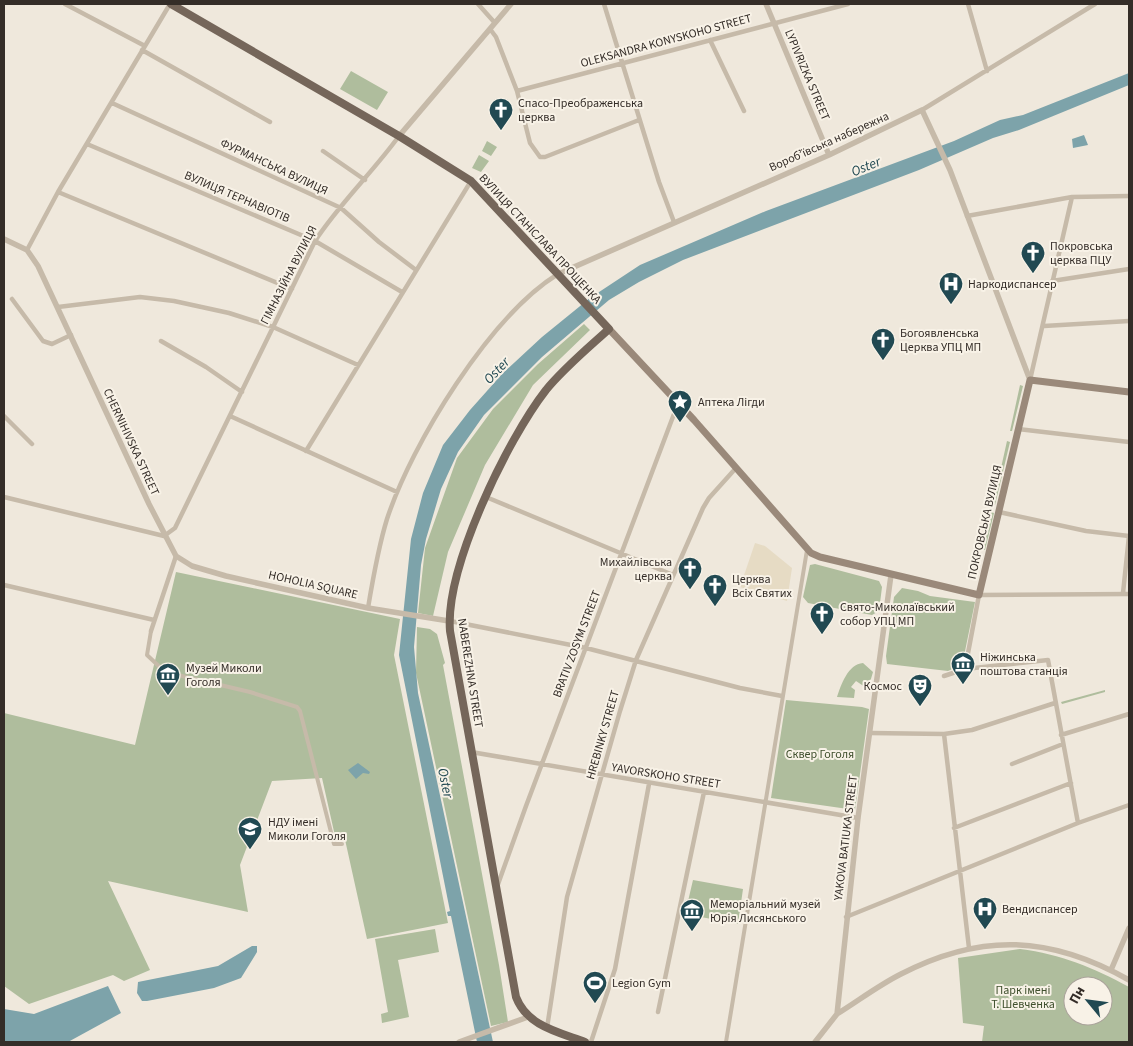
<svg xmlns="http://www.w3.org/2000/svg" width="1133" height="1046" viewBox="0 0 1133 1046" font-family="'Source Sans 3',sans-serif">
<rect width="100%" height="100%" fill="#efe8dc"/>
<!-- green -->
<path fill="#afbd9d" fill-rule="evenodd" d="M351 71 388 92 377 110 340 89Z
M487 141 497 147 491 156 482 151Z
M479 155 489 161 481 172 472 168Z
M584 324 590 330 533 385 485 465 448 552 433 616 418 613 425 548 457 458 493 409 538 364Z
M1020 385 1023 386 1012 431H1010Z
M1007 441 1010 442 995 505 993 504Z
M991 512 994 513 985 550H982Z
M815 564 879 581 882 587 879 611 872 615 808 603 803 597 810 565Z
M176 572 400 619 394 655 448 923 367 939 344 835 335 836 322 778 272 781 240 865 248 912 108 881 150 970 124 981 113 975 29 1004 4 986V713L135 745Z
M902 588 918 591 930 596 975 602 964 656 959 666 948 671 887 664 886 656 894 597Z
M417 627 430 629 437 634 445 663 443 665 499 965 508 1022 491 1026 416 673Z
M863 663 873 672 868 689 856 681 851 687 855 690 854 698 837 697C841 685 848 664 863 663Z
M1105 690V692L1062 704 1061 702Z
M786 700 862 707 869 709 855 810 771 798Z
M693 880 743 889 738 924 685 914Z
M435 929 439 952 398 960 409 1017 382 1023 381 1014 388 1012 375 939Z
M1020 949C1061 954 1094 968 1129 987V1042H982L984 1026 963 1023 958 958ZM1073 986H1103V1016H1073Z"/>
<!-- plaza -->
<path fill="#e6dbc4" d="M755 543 765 546 792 568 787 601 740 587Z"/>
<!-- water -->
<path fill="#7da3aa" d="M1129 73V85L1019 130 993 138 919 170 683 260 639 282 609 300 542 357 484 415 458 452 441 489 426 539 421 565 414 647 418 693 493 1042H477L451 916H448L447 912 450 911 399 655 411 539 423 493 443 445 470 410 503 373 542 337 590 298 640 265 766 211 954 141 1000 120 1023 115Z
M1084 135 1088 145 1073 148 1072 139Z
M358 763 370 772 369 774 363 773 356 779 348 770Z
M252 946H257V952L241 978 214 988 147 1001H142L137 993 138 982 218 966Z
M108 986 121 1013 68 1042H4V1009L34 1014Z"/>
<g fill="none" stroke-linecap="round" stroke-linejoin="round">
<!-- pedestrian -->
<path stroke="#c6baa9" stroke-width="4" d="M151 631 147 655 165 672 250 692 297 707 300 711 334 844H342
M726 1042 807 550"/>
<!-- minor -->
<path stroke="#c6baa9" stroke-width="4.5" d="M65 4 145 46
M478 4 495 23
M604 4 659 182 674 222
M968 4 987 71
M490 29 496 37 517 91 530 143 540 157H545L639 120
M710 40 744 111
M142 50 270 122
M517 91 848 4
M112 103 341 208 379 242 416 270
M922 110 1095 4
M87 144 315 241 402 292
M323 151 365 180
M58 192 292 289
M967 216 1072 197 1129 196
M27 250 58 192 170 4
M1052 281 1129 269
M12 299 43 341 52 344 71 335
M58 307 140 297 174 301 229 313 273 327 358 365
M1044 326 1129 321
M161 341 206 367 242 392
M1030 380 1072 197
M4 416 32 444
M230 416 397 492
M1018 429 1129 442
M306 451 471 181
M4 497 164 536 175 528 315 241C339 204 373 172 399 136
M486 497 673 575
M999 512 1086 531 1129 536
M4 585 154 620
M1123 593 1129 536
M368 608C373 578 378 548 387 519 412 443 490 316 558 274
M450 621 586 648 740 688 782 696
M151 631 176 556
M965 669 979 595 1129 594
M944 676 965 669 1048 660 1078 823
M870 733 944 734 972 730 1055 703
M944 734 969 948
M1061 735 1129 714
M471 752 858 818
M1012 764 1063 744
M954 828 1071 783
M497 887 526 806 674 414 679 405
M846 917 1078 823 1129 805
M658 1012 704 792
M547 1028 567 897 620 711 636 660 703 508 709 498 736 468
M591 1042 615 969 649 784"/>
<!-- tertiary -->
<path stroke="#c6baa9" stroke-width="5.5" d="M766 4 829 155
M399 136 511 4
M4 239 27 250 38 266 149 504 176 556 192 566 226 576 368 608 449 621
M558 274 829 155 922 110 950 170 1030 380
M1111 970 1129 928
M837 1014C858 1001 879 985 901 974 982 932 1051 936 1129 980
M459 1042 528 1017
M815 1042 837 1014 858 818 891 575"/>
<!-- secondary -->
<path stroke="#9a897a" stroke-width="7" d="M609 329 694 420 811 553 820 557 979 595 1030 380 1129 392"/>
<!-- primary -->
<path stroke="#75665a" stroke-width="8" d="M171 4 399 136 471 181 609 329C587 349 564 368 546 390 507 440 445 568 450 631L516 997C527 1026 558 1032 585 1042"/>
</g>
<!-- icons -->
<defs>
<symbol id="church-pin" viewBox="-11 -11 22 30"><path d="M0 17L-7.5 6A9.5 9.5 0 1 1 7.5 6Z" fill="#214952" stroke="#f8f2e7"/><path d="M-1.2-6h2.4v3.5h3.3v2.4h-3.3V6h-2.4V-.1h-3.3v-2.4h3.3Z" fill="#fff"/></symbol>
<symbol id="hospital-pin" viewBox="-11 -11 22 30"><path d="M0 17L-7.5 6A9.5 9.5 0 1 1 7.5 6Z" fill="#214952" stroke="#f8f2e7"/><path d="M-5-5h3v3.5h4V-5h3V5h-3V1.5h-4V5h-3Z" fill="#fff"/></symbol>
<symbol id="sight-pin" viewBox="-11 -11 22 30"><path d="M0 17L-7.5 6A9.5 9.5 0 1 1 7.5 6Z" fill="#214952" stroke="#f8f2e7"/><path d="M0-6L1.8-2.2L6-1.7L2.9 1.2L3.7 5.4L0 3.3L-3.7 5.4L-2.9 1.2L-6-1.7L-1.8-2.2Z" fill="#fff"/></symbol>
<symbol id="museum-pin" viewBox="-11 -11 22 30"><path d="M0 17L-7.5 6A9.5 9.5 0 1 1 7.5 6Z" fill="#214952" stroke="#f8f2e7"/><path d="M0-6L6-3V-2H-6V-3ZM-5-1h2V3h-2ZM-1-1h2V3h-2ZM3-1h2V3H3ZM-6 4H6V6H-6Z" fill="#fff"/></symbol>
<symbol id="theatre-pin" viewBox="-11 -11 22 30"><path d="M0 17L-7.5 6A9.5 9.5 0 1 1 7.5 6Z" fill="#214952" stroke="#f8f2e7"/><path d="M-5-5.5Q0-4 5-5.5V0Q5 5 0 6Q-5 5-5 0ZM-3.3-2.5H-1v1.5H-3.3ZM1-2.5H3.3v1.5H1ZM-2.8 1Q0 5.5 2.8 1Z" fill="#fff"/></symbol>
<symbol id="university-pin" viewBox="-11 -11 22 30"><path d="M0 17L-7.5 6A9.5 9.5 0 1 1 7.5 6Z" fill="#214952" stroke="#f8f2e7"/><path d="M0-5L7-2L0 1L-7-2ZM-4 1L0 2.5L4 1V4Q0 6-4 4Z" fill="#fff"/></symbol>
<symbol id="stadium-pin" viewBox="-11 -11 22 30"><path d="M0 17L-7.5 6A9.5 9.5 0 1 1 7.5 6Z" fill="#214952" stroke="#f8f2e7"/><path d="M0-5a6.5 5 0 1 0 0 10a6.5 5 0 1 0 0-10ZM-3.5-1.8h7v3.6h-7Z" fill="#fff"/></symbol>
</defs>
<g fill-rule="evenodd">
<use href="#church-pin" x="487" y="96" width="28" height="38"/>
<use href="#church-pin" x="1019" y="239" width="28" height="38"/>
<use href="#hospital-pin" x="937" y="270" width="28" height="38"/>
<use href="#church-pin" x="869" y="326" width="28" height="38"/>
<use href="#sight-pin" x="666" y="388" width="28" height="38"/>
<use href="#church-pin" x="676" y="555" width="28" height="38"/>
<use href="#church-pin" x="701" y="572" width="28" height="38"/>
<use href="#church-pin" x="808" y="600" width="28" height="38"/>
<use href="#museum-pin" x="949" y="650" width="28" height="38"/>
<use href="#museum-pin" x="154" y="661" width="28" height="38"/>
<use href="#theatre-pin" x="906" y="672" width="28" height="38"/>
<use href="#university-pin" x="236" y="815" width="28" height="38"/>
<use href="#hospital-pin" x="971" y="895" width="28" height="38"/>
<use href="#museum-pin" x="678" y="897" width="28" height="38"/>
<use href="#stadium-pin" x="581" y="969" width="28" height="38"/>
</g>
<g text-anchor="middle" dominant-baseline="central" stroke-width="4" stroke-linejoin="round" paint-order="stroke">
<!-- street labels -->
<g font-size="12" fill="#342d28" stroke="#f8f2e7">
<text transform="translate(666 41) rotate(-15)">OLEKSANDRA KONYSKOHO STREET</text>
<text transform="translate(807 75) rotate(67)">LYPIVRIZKA STREET</text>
<text transform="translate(829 142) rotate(-24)">Воробʼївська набережна</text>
<text transform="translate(274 167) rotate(25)">ФУРМАНСЬКА ВУЛИЦЯ</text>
<text transform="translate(237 197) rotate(23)">ВУЛИЦЯ ТЕРНАВІОТІВ</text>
<text transform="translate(540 239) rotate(47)">ВУЛИЦЯ СТАНІСЛАВА ПРОЩЕНКА</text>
<text transform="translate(289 275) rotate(-63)">ГІМНАЗІЙНА ВУЛИЦЯ</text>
<text transform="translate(131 442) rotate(65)">CHERNIHIVSKA STREET</text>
<text transform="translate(985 522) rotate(-77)">ПОКРОВСЬКА ВУЛИЦЯ</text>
<text transform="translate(313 585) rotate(13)">HOHOLIA SQUARE</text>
<text transform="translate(577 644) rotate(-69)">BRATIV ZOSYM STREET</text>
<text transform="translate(470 673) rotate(81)">NABEREZHNA STREET</text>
<text transform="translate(603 735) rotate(-74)">HREBINKY STREET</text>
<text transform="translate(666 776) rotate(9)">YAVORSKOHO STREET</text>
<text transform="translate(846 838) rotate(-83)">YAKOVA BATIUKA STREET</text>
</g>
<!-- poi labels -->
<g font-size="12" fill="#342d28" stroke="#f8f2e7" text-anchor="start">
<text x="518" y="103">Спасо-Преображенська<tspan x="518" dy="14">церква</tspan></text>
<text x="1050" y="246">Покровська<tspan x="1050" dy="14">церква ПЦУ</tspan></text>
<text x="968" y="284">Наркодиспансер</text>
<text x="900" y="333">Богоявленська<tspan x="900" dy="14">Церква УПЦ МП</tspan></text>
<text x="698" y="402">Аптека Лігди</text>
<text x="672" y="562" text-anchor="end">Михайлівська<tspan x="672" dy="14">церква</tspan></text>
<text x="732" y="579">Церква<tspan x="732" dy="14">Всіх Святих</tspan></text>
<text x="840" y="607">Свято-Миколаївський<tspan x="840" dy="14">собор УПЦ МП</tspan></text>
<text x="980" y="657">Ніжинська<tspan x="980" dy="14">поштова станція</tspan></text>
<text x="186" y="668">Музей Миколи<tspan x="186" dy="14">Гоголя</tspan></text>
<text x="902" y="686" text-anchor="end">Космос</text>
<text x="268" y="822">НДУ імені<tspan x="268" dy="14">Миколи Гоголя</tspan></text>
<text x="710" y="904">Меморіальний музей<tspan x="710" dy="14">Юрія Лисянського</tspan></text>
<text x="1002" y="909">Вендиспансер</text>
<text x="612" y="983">Legion Gym</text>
</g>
<!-- park labels -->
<g font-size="12" fill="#40502e" stroke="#f8f2e7">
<text x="820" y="754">Сквер Гоголя</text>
<text x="1023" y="990">Парк імені<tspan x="1023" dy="14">Т. Шевченка</tspan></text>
</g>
<!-- water labels -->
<g font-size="14" font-style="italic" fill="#214952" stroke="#f8f2e7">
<text transform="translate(866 167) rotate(-22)">Oster</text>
<text transform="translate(497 371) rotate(-47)">Oster</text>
<text transform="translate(445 783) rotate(78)">Oster</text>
</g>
</g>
<!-- border -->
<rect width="1133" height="1046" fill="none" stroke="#342d28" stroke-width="10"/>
<!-- north arrow -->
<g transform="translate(1088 1001) rotate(299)"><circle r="24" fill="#f8f2e7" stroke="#aaa39b"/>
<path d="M0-4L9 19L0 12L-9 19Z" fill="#214952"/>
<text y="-8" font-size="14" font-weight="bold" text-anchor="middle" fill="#342d28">Пн</text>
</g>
</svg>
